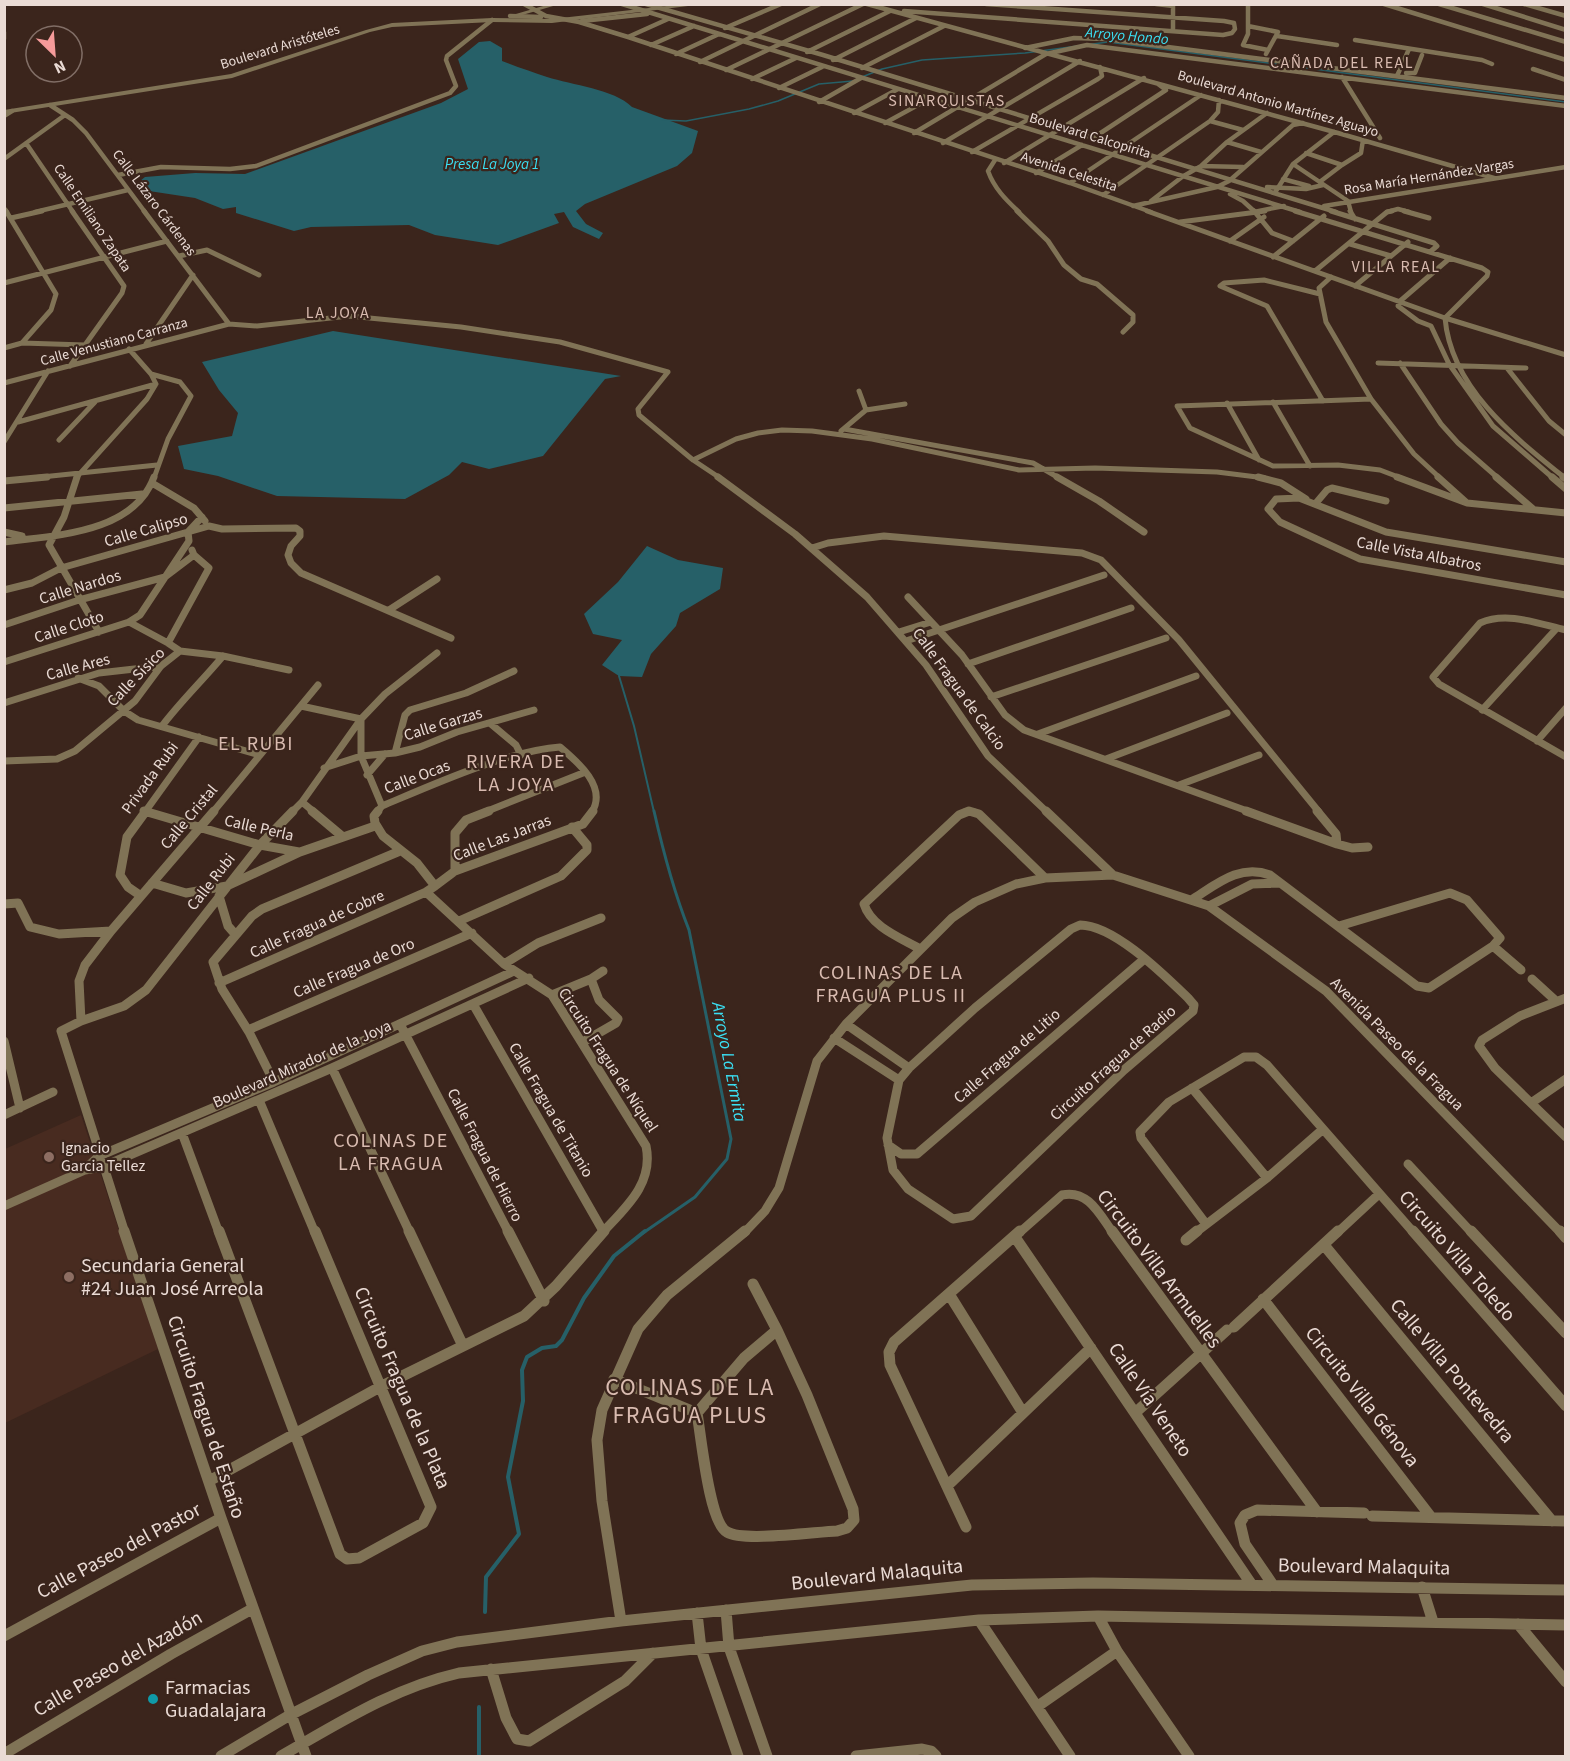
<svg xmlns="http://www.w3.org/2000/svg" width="1570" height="1761" viewBox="0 0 1570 1761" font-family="'Source Sans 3',sans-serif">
<rect width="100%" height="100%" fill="#3b251c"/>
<!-- built -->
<path fill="#482b20" d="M81 1115 158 1349 5 1423V1149Z"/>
<!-- water -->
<path fill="#266068" d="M490 41 502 48V61C517 67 532 72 547 77 572 85 614 89 632 107L698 131 692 153 677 166 585 204 576 211 586 224 603 233 599 239 573 227 564 212 554 214 559 223 498 245 435 235 409 225 311 227 294 231 236 213V207L223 209 195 198 149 191 140 181 145 177 195 173 245 174 441 103 468 89 458 59 479 42Z
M333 331 621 376 605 379 543 456 489 469 462 462 449 475 405 499 277 496 218 476 184 469 178 446 232 436 238 413 219 390 202 362Z
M647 546 678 560 723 568 720 589 680 613 676 626 651 654 642 677 619 676 602 665 622 640 593 634 584 614 618 582Z"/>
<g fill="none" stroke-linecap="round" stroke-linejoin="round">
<!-- stream-far3 -->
<path stroke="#266068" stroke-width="1.5" d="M862 77 882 69 922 60 1025 53 1108 42 1566 102
M662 120 686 121 749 109 778 101 819 84 853 81"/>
<!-- stream-far2 -->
<path stroke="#266068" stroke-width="2" d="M619 676 634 726 654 812"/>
<!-- stream-far1 -->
<path stroke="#266068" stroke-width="3" d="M643 1233 695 1197 727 1159 731 1139 689 930C674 892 663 851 654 811"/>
<!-- stream -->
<path stroke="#266068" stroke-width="4" d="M485 1612 486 1577 519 1534 508 1477 523 1401 522 1370 527 1357 542 1348 556 1346 562 1340 584 1298 614 1256 645 1231
M479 1707V1756"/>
<!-- minor-far4 -->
<path stroke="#807356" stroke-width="4.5" d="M524 4 546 16 579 22 628 37 1070 183 1151 212
M622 4 1300 212
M646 4 823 55 1336 212
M867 4 1338 133 1494 178
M1156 4 1173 6
M1173 4V31
M1248 4V34L1243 45 1268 50
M1384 4 1566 60
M1439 4 1566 42
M1483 4 1566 30
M1524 4 1566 16
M904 11 1223 35 1232 33 1235 29 1234 23 1224 21 986 4
M510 16 541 17
M582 21 647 14
M1248 26 1278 32 1266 54
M725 28 781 4
M4 32V39
M1277 36 1337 45
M628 37 668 19
M1355 40 1482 60 1492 64
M651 45 694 26
M1025 48 1074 38 1105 39 1566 98
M807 52 890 11
M676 54 719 34
M833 60 916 18
M700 62 820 4
M862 68 944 26
M1533 69 1566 80
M726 70 863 4
M1406 73H1415L1422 55
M1397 76 1409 49
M1342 77 1380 138
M752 79 796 58
M779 88 822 67
M819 102 861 78
M50 105 73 120 86 133 145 212
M854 113 898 89
M4 116 12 111
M1210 121 1243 130
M885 123 929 99
M914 133 1046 54 1087 45 1566 106
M1093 138 1166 90 1158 84
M1227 142 1261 152
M26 143 73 212
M943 143 1080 61
M972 152 1098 79 1102 76 1100 67
M1306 153 1342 165 1321 181
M4 159 65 115
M995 160 988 171C994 188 1006 200 1019 212
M1004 163 1144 78
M1293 164 1348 201 1351 212
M1342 165 1361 153 1363 140
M1201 166 1243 167
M1036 173 1082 145
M118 175 161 167 230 169 256 166 450 93 456 86 446 60 447 56 492 20
M1283 179 1309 186
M1070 183 1201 95
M1267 187 1306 189 1323 185
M1276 191 1293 164 1334 132
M1230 194 1243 201 1255 212
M1103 195 1210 121 1218 112 1219 100
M1151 201 1182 177 1201 166 1227 142 1267 113
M1133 206 1217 187 1229 181 1293 125 1303 123
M1324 206 1566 167
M4 208 7 212
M35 212 128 190
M1254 212 1284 206
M1387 212 1398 209 1409 212"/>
<!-- minor-far3 -->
<path stroke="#807356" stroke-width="5" d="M6 211 56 294 51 310 22 343
M144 211 229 324
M1017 211 1048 241 1064 265 1081 279 1097 284 1133 315V322L1123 332
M1147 211 1445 318 1566 355
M1254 211 1272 233 1293 241
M1295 211 1482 268 1488 272 1487 276 1445 318C1451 388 1514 437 1565 478
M1331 211 1434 243 1437 246 1430 252
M1350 211 1355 219
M1404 211 1429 218
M11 218 42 211
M1180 222 1265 211
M1230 241 1264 217
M1350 244 1391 256
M179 256 207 250 259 275
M1273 257 1324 216
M1450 258 1399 302 1398 306 1418 321 1431 326 1449 364 1493 426 1553 478
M1315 271 1387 212 1392 211
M1331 277 1319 288 1326 322 1371 399 1414 454 1440 478
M4 283 167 241
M1355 286 1408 242
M1320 294 1264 280 1224 283 1220 286 1267 306 1323 401
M146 344 193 275
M4 348 22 343 85 345
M1378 363 1526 368
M1400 363 1441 424 1458 443 1498 478
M70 366 122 293 124 286 72 211
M1507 368 1549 421 1566 435
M151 374 180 382 191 396 168 439 154 478
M4 383 229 324 257 326 349 316 461 327 560 342 668 372 638 409 639 415 693 460 720 478
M1371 399 1177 406 1190 428 1273 466 1338 465 1380 470 1401 478
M1273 402 1310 466
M1227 403 1259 460
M866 410 905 404
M18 422 156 384
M844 429 1033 463 1059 478
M841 431 866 410 859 391
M59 440 95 402
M4 442 48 371
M693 460 736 439 758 433 782 430 812 431 872 439 1019 470 1095 468 1217 472 1265 478
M32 478 157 465
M76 478 147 399 156 384 151 374 129 349"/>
<!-- minor-far2 -->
<path stroke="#807356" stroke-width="7" d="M77 477 64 517 49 545 99 632
M718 477 795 534 867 597 926 665 988 756 1047 812
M1057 477 1099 501 1144 532
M1258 477 1281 483 1306 499
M1397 477 1467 503
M1438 477 1467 503 1566 513
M1496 477 1533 509
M1552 477 1566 489
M1563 477 1566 479
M4 481 47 477
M152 483 194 508 205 521
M1316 503 1327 490 1332 488 1386 501
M4 508 142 494
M4 532 22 536
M4 542C55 535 133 534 154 477
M812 548 828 543 884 536 1082 553 1101 560 1179 640 1319 812
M1566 562 1386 532 1299 498 1276 499 1268 509 1280 522 1360 559 1566 595
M4 590 32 583 61 568 209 526 222 529 296 528 300 531V536L291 546 288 555 291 563 301 573 451 638
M908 597 962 655 1005 715 1024 730 1250 812
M389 610 437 579
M129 622 168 643
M4 625 79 600 165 577 194 555 192 550
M1566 630C1539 624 1507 611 1480 623L1433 677 1439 684 1566 757
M899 632 931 622
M906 641 1104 575
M180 651 223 656 289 670
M4 662 129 622 140 615 189 541 188 532 202 517
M968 664 1131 608
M78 678 99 686 124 711 138 720 260 755
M991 697 1166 638
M4 703 99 673 161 666
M301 706 361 719
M1482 710 1557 628
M361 719V756L382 806 377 812
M491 724 516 745 521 755
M162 726C181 701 203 680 223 656
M1038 734 1196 676
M1537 741 1566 708
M395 753 405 715 410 710 466 693 514 671
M1106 759 1227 713
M4 761 57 759 75 751 135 701 161 666 180 651 168 643 209 568 194 555
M324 768 361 756 395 753 420 747 457 732 534 710
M367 775 385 754
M1179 785 1259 755
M302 802 314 812
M382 806C432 785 507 751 560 747 579 763 607 787 592 812
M144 811 149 812
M145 812 199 737
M213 812 318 685
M292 812 302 802 361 719 385 694 437 653
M485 812 583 773
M965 812H974"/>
<!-- minor-far1 -->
<path stroke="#807356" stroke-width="9" d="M144 811 260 845 299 852
M312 811 343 837
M378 811 374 816 375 823 383 836 417 863 435 886 426 892 504 964 552 995 646 1146C654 1184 625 1208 602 1233
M1046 811 1113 875
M1246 811 1337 844 1352 848 1368 847
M1317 811 1336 834 1337 844
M455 871V833L466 820 489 811
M152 883 186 893 227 886 300 852 375 826
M435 886 455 871 583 824 593 811
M141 896 128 887 120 875 127 837 146 811
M219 896 228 926 235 934
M1193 899C1218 883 1240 864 1270 875L1417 986 1429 988 1493 946 1500 938 1467 900 1450 893 1339 926
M4 904 18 903 30 927 59 934 111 931
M1209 906 1252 884 1280 883
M459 921 561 876 587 850V845L572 827
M1080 925C1114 925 1164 975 1188 998L1194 1005 1193 1011 1124 1070 971 1216 953 1219 908 1189 893 1170 887 1138 899 1080 909 1068 975 1008 1071 929Z
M1493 946 1521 970
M920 949C901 938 871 927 864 904L959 815 969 811 979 814 1045 878
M504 964 538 943 601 918
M1532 979 1556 1001
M219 983 426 892
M552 995 591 979 603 971
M1566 998 1520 1016 1482 1040 1479 1046 1495 1068 1566 1137
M473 1004 603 1231
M81 1021 79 981 85 965 111 931 214 811
M400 1024 509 1233
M846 1024 909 1068
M248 1030 472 933
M834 1038 899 1080
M4 1041 20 1108
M583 1042 616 1023 618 1019 599 1000 591 979
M332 1068 410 1233
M274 1082 249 1032 222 989 213 962 252 916 262 909 400 851
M1192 1088 1267 1178
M259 1100 315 1233
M1531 1103 1566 1079
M4 1115 53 1092
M182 1133 219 1233
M888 1145 901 1154H917L1142 961
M1408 1164 1472 1233
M85 1169 99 1156 274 1082 514 971
M4 1206 85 1170 102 1167 332 1068 529 978
M1206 1224 1141 1138 1140 1132 1169 1102 1244 1057H1256L1267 1065 1414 1233
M125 1233 61 1031 81 1021 124 1006 146 990 260 845 293 811
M744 1233 765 1211 779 1188 817 1061 846 1024 952 918 975 902 1016 884 1045 878 1113 875 1209 906 1326 991 1561 1233
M1019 1233 1062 1195C1088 1189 1100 1215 1113 1233
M1195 1233 1267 1178 1322 1130
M1337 1233 1379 1194"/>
<!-- minor -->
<path stroke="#807356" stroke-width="11" d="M124 1231 221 1518 306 1756
M219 1231 340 1554 347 1559 359 1558 423 1523 431 1507 315 1231
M409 1231 463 1346
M508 1231 544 1301
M1112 1231 1317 1512
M1413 1231 1566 1406
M1471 1231 1566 1333
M1560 1231 1566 1238
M1015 1237 1252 1585
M1186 1240 1197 1231
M1324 1245 1552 1521
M753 1284 777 1330
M949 1294 1023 1413
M1263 1299 1431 1517
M1234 1327 1338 1231
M777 1330 807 1395 853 1509 854 1520 847 1528 837 1531C814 1532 743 1542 727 1532 709 1523 701 1435 697 1413L744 1358Z
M614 1379 697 1413
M1135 1413 1227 1330
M209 1481 380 1387 524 1316 556 1286 604 1231
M947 1486 1091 1348
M1372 1516 1566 1521
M966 1527 890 1365 889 1352 894 1342 1020 1231
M1273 1585 1245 1544 1240 1523 1245 1515 1257 1510 1364 1513
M1422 1587 1433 1622
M726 1610 729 1647 767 1756
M697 1613 701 1649 738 1756
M1098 1616 1117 1651 1189 1756
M979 1620 1070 1756
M621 1621 602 1501 597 1440 602 1410 638 1329 667 1295 745 1231
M1518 1624 1566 1682
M4 1636 221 1518
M491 1669 506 1718 517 1739 529 1741 625 1681 653 1653
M1038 1706 1117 1651
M4 1754 171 1654 252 1609
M221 1756 290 1715 368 1675 422 1651 457 1642 621 1621 972 1585 1093 1583 1566 1590
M281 1756C339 1723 393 1688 459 1673L979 1620 1098 1616 1566 1625
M856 1756 922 1749 931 1751 936 1756"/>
<!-- tertiary -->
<path fill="#807356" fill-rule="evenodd" d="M550 4H560L512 18 509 16Z
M684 4H704L552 23 492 22 392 27 370 32 232 78 4 114V110L231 74 366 30 392 23 492 18 552 19Z"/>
</g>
<!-- markers -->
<g fill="#8d6e63" stroke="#3b251c" stroke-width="2">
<circle cx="49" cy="1157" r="6"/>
<circle cx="69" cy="1277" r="6"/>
</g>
<circle fill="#0f9aa8" stroke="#3b251c" stroke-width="2" cx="153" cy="1699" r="6"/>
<g text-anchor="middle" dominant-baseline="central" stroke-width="4.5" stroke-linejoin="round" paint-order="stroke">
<!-- far-street labels -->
<g font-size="14" fill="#eadbd5" stroke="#3b251c">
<text transform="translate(280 47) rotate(-17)">Boulevard Aristóteles</text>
<text transform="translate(1278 104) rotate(16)">Boulevard Antonio Martínez Aguayo</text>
<text transform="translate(1090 136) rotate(17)">Boulevard Calcopirita</text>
<text transform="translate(1069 172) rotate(18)">Avenida Celestita</text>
<text transform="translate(1429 177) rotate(-9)">Rosa María Hernández Vargas</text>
<text transform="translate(154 203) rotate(53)">Calle Lázaro Cárdenas</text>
<text transform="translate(92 218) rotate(56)">Calle Emiliano Zapata</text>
<text transform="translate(114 342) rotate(-15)">Calle Venustiano Carranza</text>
</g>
<!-- far-water labels -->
<g font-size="15" font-style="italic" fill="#3adff3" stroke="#3b251c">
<text transform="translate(1127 36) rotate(5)">Arroyo Hondo</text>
<text x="492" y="164">Presa La Joya 1</text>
</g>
<!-- far-quarter labels -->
<g font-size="16" letter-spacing="1.5" fill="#d9bbb0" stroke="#3b251c">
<text x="1342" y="63">CAÑADA DEL REAL</text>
<text x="947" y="101">SINARQUISTAS</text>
<text x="1396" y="267">VILLA REAL</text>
<text x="338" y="313">LA JOYA</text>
</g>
<!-- street labels -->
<g font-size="16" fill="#eadbd5" stroke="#3b251c">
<text transform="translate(146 530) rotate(-16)">Calle Calipso</text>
<text transform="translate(1419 554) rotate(11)">Calle Vista Albatros</text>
<text transform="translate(80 587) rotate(-17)">Calle Nardos</text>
<text transform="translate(69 627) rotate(-18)">Calle Cloto</text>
<text transform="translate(78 667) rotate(-15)">Calle Ares</text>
<text transform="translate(136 677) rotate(-46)">Calle Sisico</text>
<text transform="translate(959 689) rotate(54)">Calle Fragua de Calcio</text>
<text transform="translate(443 724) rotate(-17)">Calle Garzas</text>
<text transform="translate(417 777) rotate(-21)">Calle Ocas</text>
<text transform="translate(150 778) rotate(-54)">Privada Rubi</text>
<text transform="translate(189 817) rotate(-50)">Calle Cristal</text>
<text transform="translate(259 828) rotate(13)">Calle Perla</text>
<text transform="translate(502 838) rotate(-21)">Calle Las Jarras</text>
<text transform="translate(211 882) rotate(-52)">Calle Rubi</text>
<text transform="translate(317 924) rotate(-24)">Calle Fragua de Cobre</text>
<text transform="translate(354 968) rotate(-23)">Calle Fragua de Oro</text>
<text transform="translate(1397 1044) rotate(45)">Avenida Paseo de la Fragua</text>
<text transform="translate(1007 1056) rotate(-41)">Calle Fragua de Litio</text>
<text transform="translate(608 1060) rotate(57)">Circuito Fragua de Níquel</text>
<text transform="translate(1113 1063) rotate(-42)">Circuito Fragua de Radio</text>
<text transform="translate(302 1064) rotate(-24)">Boulevard Mirador de la Joya</text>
<text transform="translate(551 1110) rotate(60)">Calle Fragua de Titanio</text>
<text transform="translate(485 1155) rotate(63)">Calle Fragua de Hierro</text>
</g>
<!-- poi labels -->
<g font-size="16" fill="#eadbd5" stroke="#3b251c" text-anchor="start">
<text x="61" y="1148">Ignacio<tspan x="61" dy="18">Garcia Tellez</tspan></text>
</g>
<!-- water labels -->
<g font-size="18" font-style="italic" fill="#3adff3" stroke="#3b251c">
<text transform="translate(729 1062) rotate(79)">Arroyo La Ermita</text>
</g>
<!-- quarter labels -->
<g font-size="20" letter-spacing="1.5" fill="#d9bbb0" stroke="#3b251c">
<text x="256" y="744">EL RUBI</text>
<text x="516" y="762">RIVERA DE<tspan x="516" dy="23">LA JOYA</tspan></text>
<text x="891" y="973">COLINAS DE LA<tspan x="891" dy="23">FRAGUA PLUS II</tspan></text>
<text x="391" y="1141">COLINAS DE<tspan x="391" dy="23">LA FRAGUA</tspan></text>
</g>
<!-- near-street labels -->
<g font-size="20" fill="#eadbd5" stroke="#3b251c">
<text transform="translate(1457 1256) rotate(49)">Circuito Villa Toledo</text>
<text transform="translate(1159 1269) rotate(53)">Circuito Villa Armuelles</text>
<text transform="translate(1452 1371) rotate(50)">Calle Villa Pontevedra</text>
<text transform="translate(402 1388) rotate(67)">Circuito Fragua de la Plata</text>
<text transform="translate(1362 1397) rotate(52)">Circuito Villa Génova</text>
<text transform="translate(1150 1400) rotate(56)">Calle Vía Veneto</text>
<text transform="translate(206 1417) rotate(72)">Circuito Fragua de Estaño</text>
<text transform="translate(119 1551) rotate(-28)">Calle Paseo del Pastor</text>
<text transform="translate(1364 1567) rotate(1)">Boulevard Malaquita</text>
<text transform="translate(877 1575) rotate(-6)">Boulevard Malaquita</text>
<text transform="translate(118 1664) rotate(-30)">Calle Paseo del Azadón</text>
</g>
<!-- near-poi labels -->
<g font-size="20" fill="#eadbd5" stroke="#3b251c" text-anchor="start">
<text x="81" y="1266">Secundaria General<tspan x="81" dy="23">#24 Juan José Arreola</tspan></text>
<text x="165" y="1688">Farmacias<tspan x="165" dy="23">Guadalajara</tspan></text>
</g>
<!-- near-quarter labels -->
<g font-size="24" letter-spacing="1.5" fill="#d9bbb0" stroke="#3b251c">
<text x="690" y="1387">COLINAS DE LA<tspan x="690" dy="28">FRAGUA PLUS</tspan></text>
</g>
</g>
<!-- border -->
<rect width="1570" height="1761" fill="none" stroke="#eadbd5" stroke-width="12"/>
<!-- north arrow -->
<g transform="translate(54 54) rotate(155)"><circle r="28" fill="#3b251c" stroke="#816e66" stroke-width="1.5"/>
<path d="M0-4.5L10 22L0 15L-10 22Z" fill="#f59b9a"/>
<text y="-9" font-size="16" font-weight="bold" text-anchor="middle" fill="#eadbd5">N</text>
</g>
</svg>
